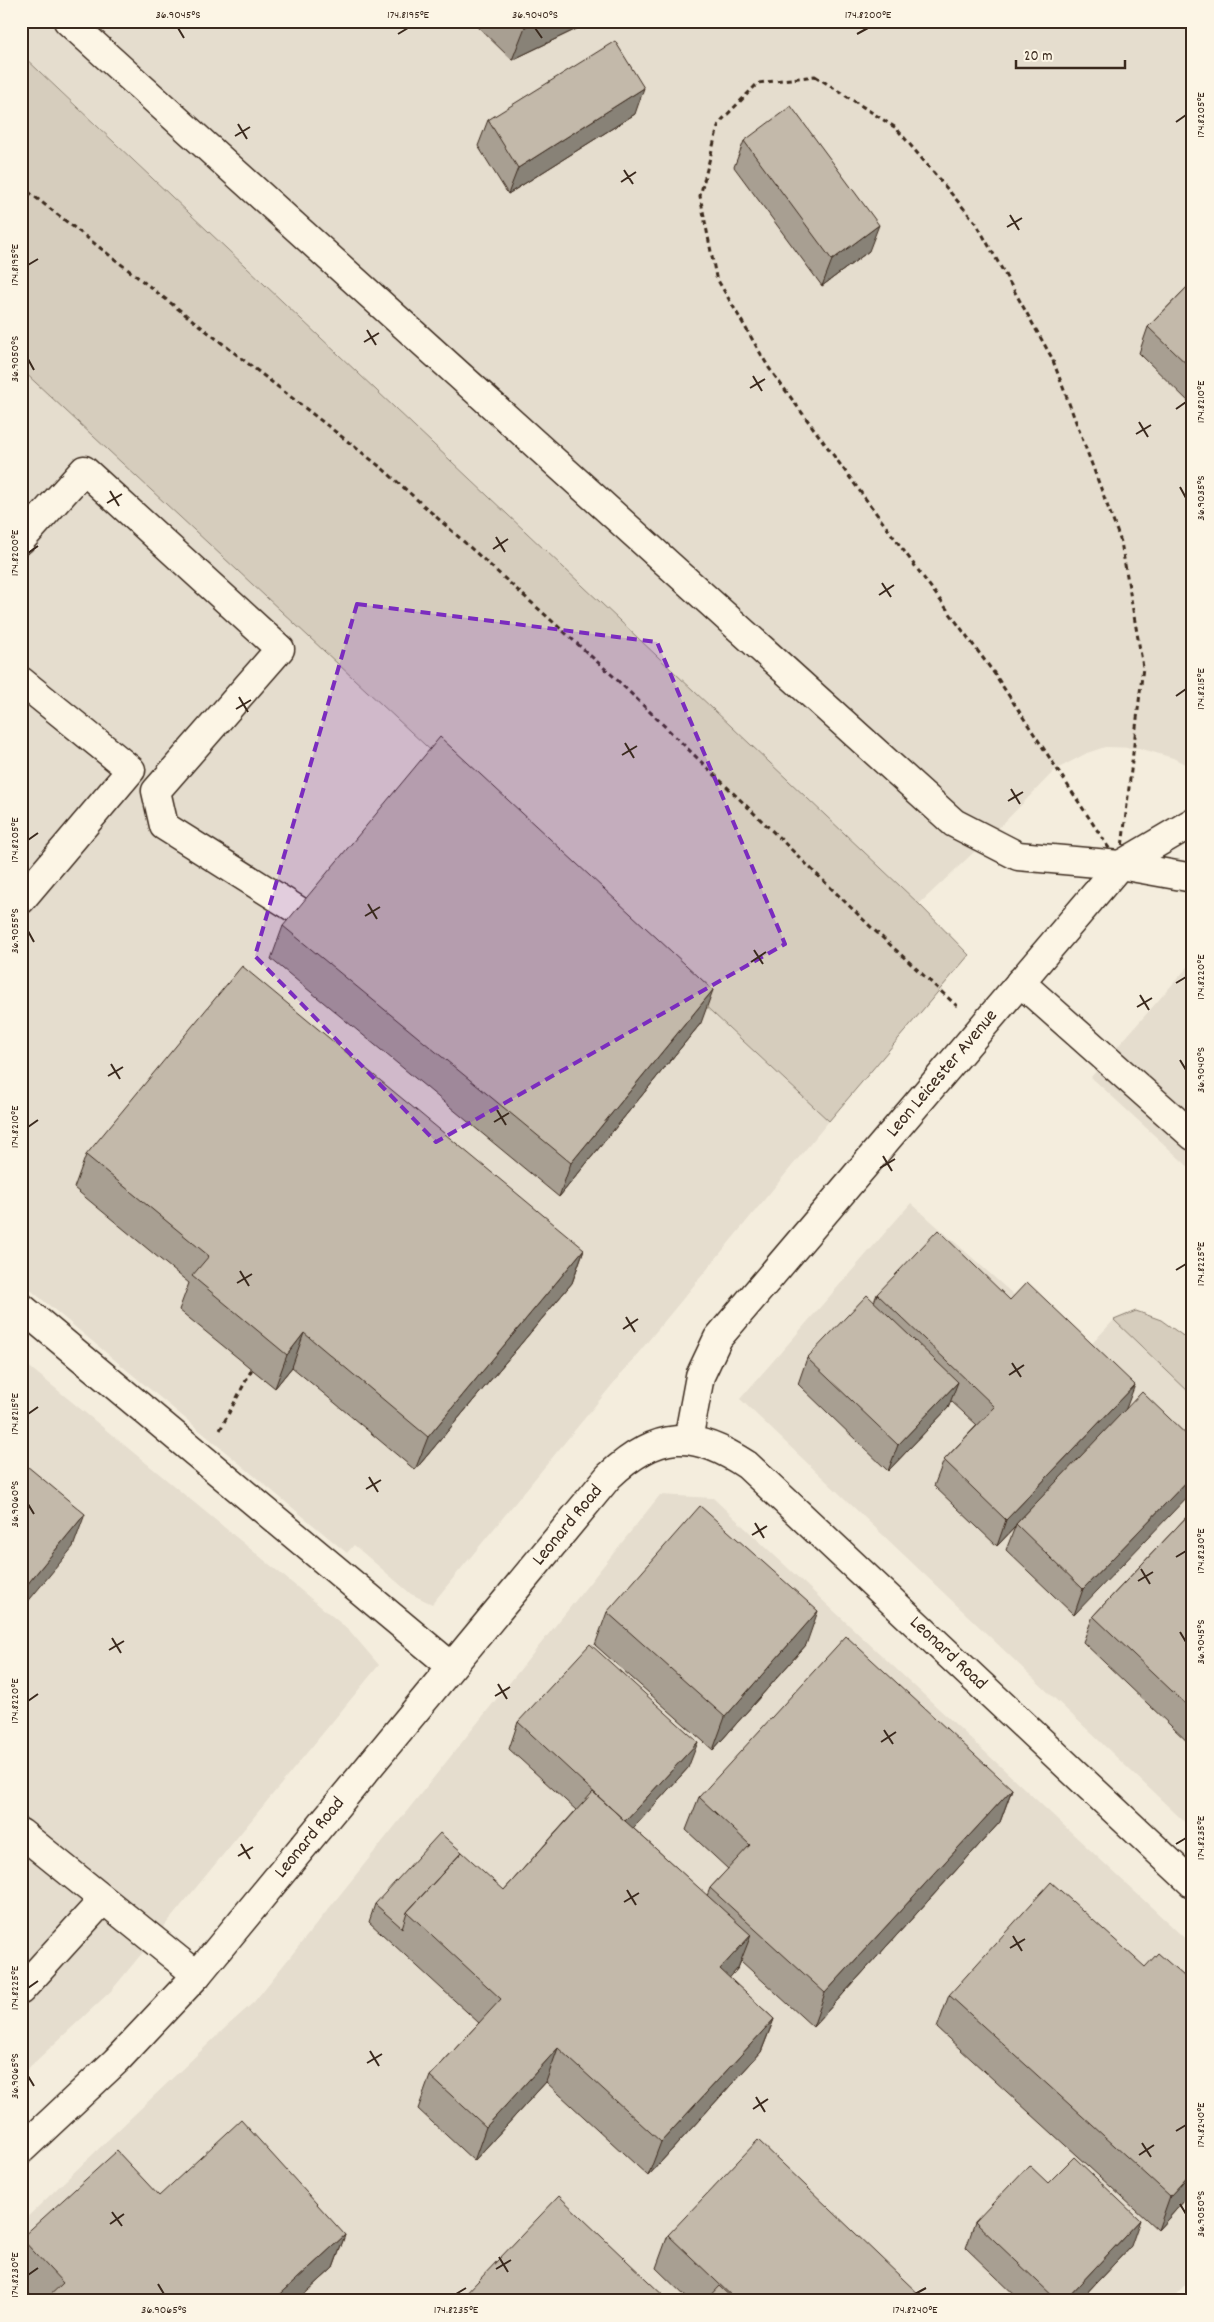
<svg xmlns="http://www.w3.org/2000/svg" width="1214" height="2322" viewBox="0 0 1214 2322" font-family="Dekko,sans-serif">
<rect width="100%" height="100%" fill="#f4eddd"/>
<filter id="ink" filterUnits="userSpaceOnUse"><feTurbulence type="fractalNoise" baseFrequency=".02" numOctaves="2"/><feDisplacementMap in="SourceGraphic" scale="10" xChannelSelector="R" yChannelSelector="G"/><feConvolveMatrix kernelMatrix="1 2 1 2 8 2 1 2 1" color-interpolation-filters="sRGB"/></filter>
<g filter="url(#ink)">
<!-- built -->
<path fill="#e5ddce" d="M21 21H1193V768L1173 758 1139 748 1105 747 1087 753 1055 770 991 836 919 904 21 53Z
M21 369 829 1121 432 1604 411 1594 354 1545 347 1553 21 1282Z
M1193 961V1171L1091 1077Z
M911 1203 1081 1355 1114 1320 1193 1396V1830L740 1399Z
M21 1360 349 1630 379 1665 111 1991 21 2075Z
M660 1495 713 1498 1193 1946V2276L1170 2301H21V2223L225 2028 254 2002Z"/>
<!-- green -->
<path fill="#d6cdbd" stroke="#887c6e" d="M21 54 919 904 969 955 829 1121 21 369Z
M1136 1311 1161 1320 1193 1343V1396L1114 1320Z"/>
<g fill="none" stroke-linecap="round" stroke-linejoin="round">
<defs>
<g id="minor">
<path d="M68 21 954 823 1018 856 1120 865 1193 878"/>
<path d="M21 540 84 470 280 649 156 791 164 826 307 916"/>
<path d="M21 681 131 770 21 900"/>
<path d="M1020 982 1193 1136"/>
<path d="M21 1307 451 1666"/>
<path id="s1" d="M688 1440 700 1376 718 1338 1120 865 1193 822"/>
<path d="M21 1833 197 1975"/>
<path d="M21 1990 103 1900"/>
<path id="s2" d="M21 2150 116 2061 197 1975 609 1476C657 1431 693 1429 747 1465L1193 1884"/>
</g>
</defs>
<!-- minor casing -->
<use href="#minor" stroke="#3b2a1e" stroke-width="31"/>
<!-- path -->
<path stroke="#3b2a1e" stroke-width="3" stroke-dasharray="5 4" stroke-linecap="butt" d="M815 76 896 128 976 223 1052 358 1121 542 1143 667 1120 865 994 673 769 368 716 277 700 196 719 123 758 83Z
M21 186 383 469 612 675 873 929 957 1006
M220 1430 252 1369"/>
<!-- minor -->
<use href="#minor" stroke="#fcf5e5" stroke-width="28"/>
</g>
<!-- wall -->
<path fill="#a89f92" stroke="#3b2a1e" d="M472 21H593L512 60Z
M635 114 508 194 478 146 488 120Z
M744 141 869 251 822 286 734 167Z
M1193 281V406L1139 353 1148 327Z
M283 926 701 1023 559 1197 271 959Z
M86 1155 584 1249 572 1283 415 1470 292 1367 275 1388 179 1310 189 1283 74 1188Z
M877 1294 1010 1300 1126 1409 1193 1441 1074 1615 1006 1550 1015 1527 997 1546 934 1486 944 1460 977 1425 951 1401 948 1408 888 1471 798 1384 807 1358 874 1302Z
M1193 1510V1747L1083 1642 1093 1616Z
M607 1612 806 1645 713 1750 595 1645Z
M518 1722 688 1768 633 1828 707 1896 710 1888 728 1869 686 1830 699 1797 1012 1789 1000 1822 813 2027 741 1961 738 1968 729 1978 774 2019 761 2052 648 2176 546 2082 474 2161 418 2109 430 2076 479 2023 369 1922 375 1904 504 1890 576 1810 509 1749Z
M1145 1967 1193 2191 1158 2230 937 2028 949 1995Z
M1048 2183 1131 2246 1079 2301H1021L966 2248 975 2222Z
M159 2196 345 2235 333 2268 297 2301H36L21 2285V2238Z
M668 2235 926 2301H690L656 2268Z"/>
<!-- shaded-wall -->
<path fill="#888277" stroke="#3b2a1e" d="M536 21H593L512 60 525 27Z
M644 88 635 114 508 194 518 168Z
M879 225 869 251 822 286 832 260Z
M26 344 21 357V349Z
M713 990 701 1023 559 1197 571 1163Z
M584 1249 572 1283 415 1470 428 1437Z
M304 1333 292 1367 275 1388 287 1355Z
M958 1382 948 1408 888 1471 898 1445Z
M1135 1385 1125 1411 1016 1524 1015 1527 997 1546 1006 1520Z
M1193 1475V1491L1074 1615 1083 1589Z
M85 1514 73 1547 21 1610V1592Z
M818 1611 806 1645 713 1750 725 1717Z
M698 1742 688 1768 616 1847 625 1821Z
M1012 1789 1000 1822 813 2027 825 1993Z
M29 1877 21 1898V1886Z
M751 1935 738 1968 708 2003 720 1969Z
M774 2019 761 2052 648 2176 661 2142Z
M558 2048 546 2082 474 2161 486 2127Z
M1193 2171V2191L1158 2230 1170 2196Z
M1140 2220 1131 2246 1079 2301H1064Z
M345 2235 333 2268 297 2301H273Z"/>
<!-- building -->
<path fill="#c3b9aa" stroke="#3b2a1e" d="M519 21H536L525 27Z
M615 41 644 88 518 168 488 120Z
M791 106 879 225 832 260 744 141Z
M1193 281V370L1148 327Z
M21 340 26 344 21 349Z
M440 737 713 990 571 1163 283 926Z
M242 966 584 1249 428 1437 304 1333 287 1355 192 1276 209 1256 86 1155Z
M938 1230 1010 1300 1027 1282 1135 1385 1006 1520 944 1460 995 1407 877 1294Z
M867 1295 958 1382 898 1445 807 1358Z
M1142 1392 1193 1441V1475L1083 1589 1016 1524Z
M21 1461 85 1514 21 1592Z
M700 1506 818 1611 725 1717 607 1612Z
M1193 1510V1711L1093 1616Z
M846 1636 1012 1789 825 1993 710 1888 750 1845 699 1797Z
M590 1644 698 1742 625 1821 518 1722Z
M593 1792 751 1935 720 1969 774 2019 661 2142 558 2048 486 2127 430 2076 501 1999 407 1912 462 1852 504 1890Z
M440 1833 462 1852 407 1912 402 1928 375 1904Z
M21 1870 29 1877 21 1886Z
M1051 1882 1145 1967 1158 1953 1193 1984V2171L1170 2196 949 1995Z
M241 2120 345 2235 273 2301H44L63 2283 21 2238 117 2151 159 2196Z
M758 2140 926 2301H737L668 2235Z
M1074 2157 1140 2220 1064 2301H1058L975 2222 1029 2165 1048 2183Z
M559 2196 669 2301H459Z
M719 2286 735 2301H705Z"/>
</g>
<!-- marked area -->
<path fill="#7b2cbf" fill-opacity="0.2" stroke="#7b2cbf" stroke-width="4" stroke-dasharray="10 6" stroke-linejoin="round" d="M357 604 657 642 785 944 436 1142 255 956Z"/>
<!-- ticks -->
<path fill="none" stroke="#3b2a1e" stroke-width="2" d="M178 28 184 38M535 28 542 38M398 34 408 28M857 34 868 28M1176 122 1186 115M238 124 247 139M235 136 250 127M624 170 633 184M621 182 636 172M1010 215 1019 230M1007 227 1022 218M28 265 38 259M367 330 376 345M364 342 379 333M28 359 34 370M753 376 762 391M750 388 765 379M1176 409 1186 402M1139 422 1148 437M1136 434 1151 425M1180 487 1186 498M110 491 119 506M107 503 122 494M496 537 505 552M493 549 508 539M28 553 38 546M882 583 891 597M879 595 894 585M1176 696 1186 689M239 697 248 712M236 709 251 700M625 743 634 758M622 755 637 746M1011 789 1020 804M1008 801 1023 792M28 840 38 833M368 904 377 919M365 916 380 907M28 931 34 942M754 950 763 964M751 962 766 952M1176 983 1186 977M1140 995 1149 1010M1137 1007 1152 998M1180 1060 1186 1070M111 1064 120 1079M108 1076 123 1067M497 1110 506 1125M494 1122 509 1113M28 1127 38 1120M883 1156 892 1171M880 1168 895 1159M1176 1270 1186 1264M240 1271 249 1286M237 1283 252 1274M626 1317 635 1332M623 1329 638 1319M1012 1363 1021 1377M1009 1375 1024 1365M28 1414 38 1407M369 1477 378 1492M366 1489 381 1480M28 1504 34 1514M755 1523 764 1538M752 1535 767 1526M1176 1557 1186 1551M1141 1569 1150 1584M1138 1581 1153 1572M1180 1632 1186 1642M112 1638 121 1653M109 1650 124 1641M498 1684 507 1699M495 1696 510 1687M28 1701 38 1694M884 1730 893 1744M881 1742 896 1732M241 1844 250 1859M1176 1844 1186 1838M238 1856 253 1847M627 1890 636 1905M624 1902 639 1893M1013 1936 1022 1951M1010 1948 1025 1939M28 1988 38 1981M370 2051 379 2066M367 2063 382 2054M28 2076 34 2086M756 2097 765 2112M753 2109 768 2099M1176 2131 1186 2125M1142 2143 1151 2157M1139 2155 1154 2145M1180 2204 1186 2214M112 2212 122 2226M110 2224 124 2214M499 2257 508 2272M496 2269 511 2260M28 2275 38 2268M158 2284 164 2294M456 2294 466 2288M915 2294 926 2288"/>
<g text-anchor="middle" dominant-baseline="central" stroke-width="5" stroke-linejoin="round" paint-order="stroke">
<!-- street labels -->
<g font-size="19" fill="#3b2a1e" stroke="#fcf5e5">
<text stroke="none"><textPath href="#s1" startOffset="454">Leon Leicester Avenue</textPath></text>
<text stroke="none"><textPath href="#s2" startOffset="831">Leonard Road</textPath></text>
<text stroke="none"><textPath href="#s2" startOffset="1325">Leonard Road</textPath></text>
<text stroke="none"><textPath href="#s2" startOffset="426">Leonard Road</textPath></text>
</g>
</g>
<!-- margin -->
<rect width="1214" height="2322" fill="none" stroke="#fcf5e5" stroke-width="55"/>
<!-- scale -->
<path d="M1016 60v8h109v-8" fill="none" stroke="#3b2a1e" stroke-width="2.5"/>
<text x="1024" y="60" font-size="15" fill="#3b2a1e" stroke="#fcf5e5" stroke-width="4" paint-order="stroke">20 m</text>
<rect x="28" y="28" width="1158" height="2266" fill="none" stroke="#3b2a1e" stroke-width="2"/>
<g font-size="12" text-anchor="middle" fill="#3b2a1e">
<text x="178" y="18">36.9045°S</text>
<text x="408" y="18">174.8195°E</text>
<text x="535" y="18">36.9040°S</text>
<text x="868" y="18">174.8200°E</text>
<text transform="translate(1200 115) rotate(-90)" y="4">174.8205°E</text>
<text transform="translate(14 265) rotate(-90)" y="4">174.8195°E</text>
<text transform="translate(14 359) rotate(-90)" y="4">36.9050°S</text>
<text transform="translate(1200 402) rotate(-90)" y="4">174.8210°E</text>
<text transform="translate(1200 498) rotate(-90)" y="4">36.9035°S</text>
<text transform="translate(14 553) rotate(-90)" y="4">174.8200°E</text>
<text transform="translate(1200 689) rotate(-90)" y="4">174.8215°E</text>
<text transform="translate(14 840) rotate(-90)" y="4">174.8205°E</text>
<text transform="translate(14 931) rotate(-90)" y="4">36.9055°S</text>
<text transform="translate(1200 977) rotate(-90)" y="4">174.8220°E</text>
<text transform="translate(1200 1070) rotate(-90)" y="4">36.9040°S</text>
<text transform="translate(14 1127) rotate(-90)" y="4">174.8210°E</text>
<text transform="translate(1200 1264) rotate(-90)" y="4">174.8225°E</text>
<text transform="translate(14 1414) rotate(-90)" y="4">174.8215°E</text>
<text transform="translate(14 1504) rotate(-90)" y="4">36.9060°S</text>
<text transform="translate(1200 1551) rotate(-90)" y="4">174.8230°E</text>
<text transform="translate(1200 1642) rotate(-90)" y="4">36.9045°S</text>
<text transform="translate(14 1701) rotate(-90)" y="4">174.8220°E</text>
<text transform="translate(1200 1838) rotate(-90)" y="4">174.8235°E</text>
<text transform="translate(14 1988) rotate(-90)" y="4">174.8225°E</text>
<text transform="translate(14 2076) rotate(-90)" y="4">36.9065°S</text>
<text transform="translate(1200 2125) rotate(-90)" y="4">174.8240°E</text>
<text transform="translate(1200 2214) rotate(-90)" y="4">36.9050°S</text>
<text transform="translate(14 2275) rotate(-90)" y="4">174.8230°E</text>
<text x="164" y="2313">36.9065°S</text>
<text x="456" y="2313">174.8235°E</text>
<text x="915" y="2313">174.8240°E</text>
</g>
</svg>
